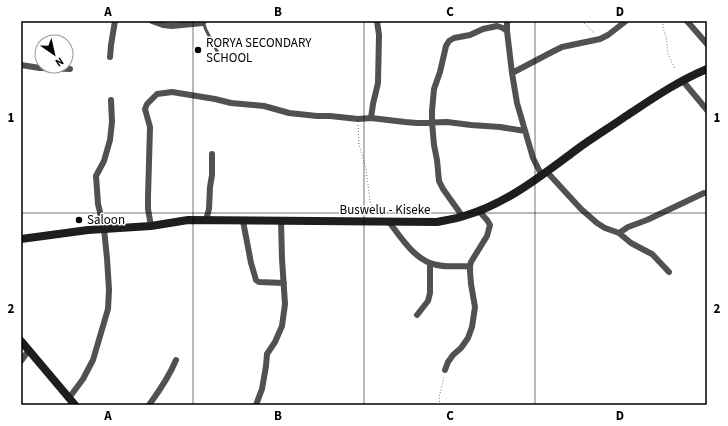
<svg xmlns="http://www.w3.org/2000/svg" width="728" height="426" viewBox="0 0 728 426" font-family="'Source Sans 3',sans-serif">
<rect width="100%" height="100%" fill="#fff"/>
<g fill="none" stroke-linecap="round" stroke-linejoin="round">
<!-- path -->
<path stroke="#737373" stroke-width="1" stroke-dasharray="1 2" stroke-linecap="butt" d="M582 21 594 33
M663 21V28L666 36 668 54 675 69
M358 125 359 144 366 169 370 201 375 214
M440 405 439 398 444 377"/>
<!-- lane -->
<path stroke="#515151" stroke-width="3" d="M203 22 206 30 218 53"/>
<!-- street -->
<path stroke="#515151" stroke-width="6" d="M152 21 163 25 172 26 203 23
M507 21V31L512 73 517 103 533 158 542 176
M687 21 707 44
M110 57 111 45 115 21
M21 65 40 68 70 69
M512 73 552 52 562 47 600 39 608 35 626 21
M682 80 707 110
M371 118 373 104 378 83 379 35 377 21
M547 172 581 209 597 223 605 228 619 233 631 243 648 252 652 254 669 272
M463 217 443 189 439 181 437 160 434 145 432 122V111L434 89 440 72 446 46 449 41 454 38 470 35 483 29 497 26 503 28 507 31
M206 220 209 209 210 187 212 175V154
M243 221 251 263 256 280 259 282 284 283
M389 222C400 236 412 256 430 263 442 268 457 266 470 266
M151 226 148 209V197L150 127 145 109 147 104 157 94 172 92 215 99 231 103 264 106 289 113 317 116H330L358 119 371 118 405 122 417 123 447 122 471 125 500 127 525 131
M102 229 100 212 98 204 96 176 104 161 110 140 112 122 111 100
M619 233 628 227 647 220 704 193
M417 315 428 301 430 293V264
M21 361 29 350
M445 370 448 362 453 355 461 348 468 338 472 327 475 307 471 284 470 271V266L471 262 487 236 490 225 487 220 479 211
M69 398 83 379 93 360 108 309 109 290 107 258 104 229
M149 405C160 390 169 377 176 360
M256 405 262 389 266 366 267 354 275 342 282 326 285 304 282 259 281 221"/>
<!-- secondary -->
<path stroke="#1e1e1e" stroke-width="8" d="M21 239 88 230 151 226 188 220 437 222C446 220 455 219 464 216 506 204 541 176 576 150 592 138 609 128 626 116 652 99 678 81 707 69
M21 341 75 405"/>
</g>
<!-- grid -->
<path fill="none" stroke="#000" stroke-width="1" stroke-opacity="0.55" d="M193 21V405M364 21V405M535 21V405M21 213H707"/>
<!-- markers -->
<g fill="#000" stroke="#fff" stroke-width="1.5">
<circle cx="198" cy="50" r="4"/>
<circle cx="79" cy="220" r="4"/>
</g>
<g text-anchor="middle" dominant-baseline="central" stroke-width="3" stroke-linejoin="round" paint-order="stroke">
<!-- poi labels -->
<g font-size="13" fill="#000" stroke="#fff" text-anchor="start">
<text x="206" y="43">RORYA SECONDARY<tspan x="206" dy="15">SCHOOL</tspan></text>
<text x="87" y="220">Saloon</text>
</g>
<!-- street labels -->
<g font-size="13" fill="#000" stroke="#fff">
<text x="385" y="210">Buswelu - Kiseke</text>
</g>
</g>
<!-- border -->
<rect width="728" height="426" fill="none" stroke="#ffffff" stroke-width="44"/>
<!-- north arrow -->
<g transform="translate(54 54) rotate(146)"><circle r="19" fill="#ffffff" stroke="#999999"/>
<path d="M0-3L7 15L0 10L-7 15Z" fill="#000000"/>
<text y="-6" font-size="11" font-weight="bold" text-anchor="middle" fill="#000000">N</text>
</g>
<rect x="22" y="22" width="684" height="382" fill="none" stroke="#000" stroke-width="1.5"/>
<g font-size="13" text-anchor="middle" font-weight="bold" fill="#000">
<text x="108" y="16">A</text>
<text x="278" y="16">B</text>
<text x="450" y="16">C</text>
<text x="620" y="16">D</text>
<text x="11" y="122">1</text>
<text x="717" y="122">1</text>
<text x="11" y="313">2</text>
<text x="717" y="313">2</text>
<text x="108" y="420">A</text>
<text x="278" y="420">B</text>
<text x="450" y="420">C</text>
<text x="620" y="420">D</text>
</g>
</svg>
